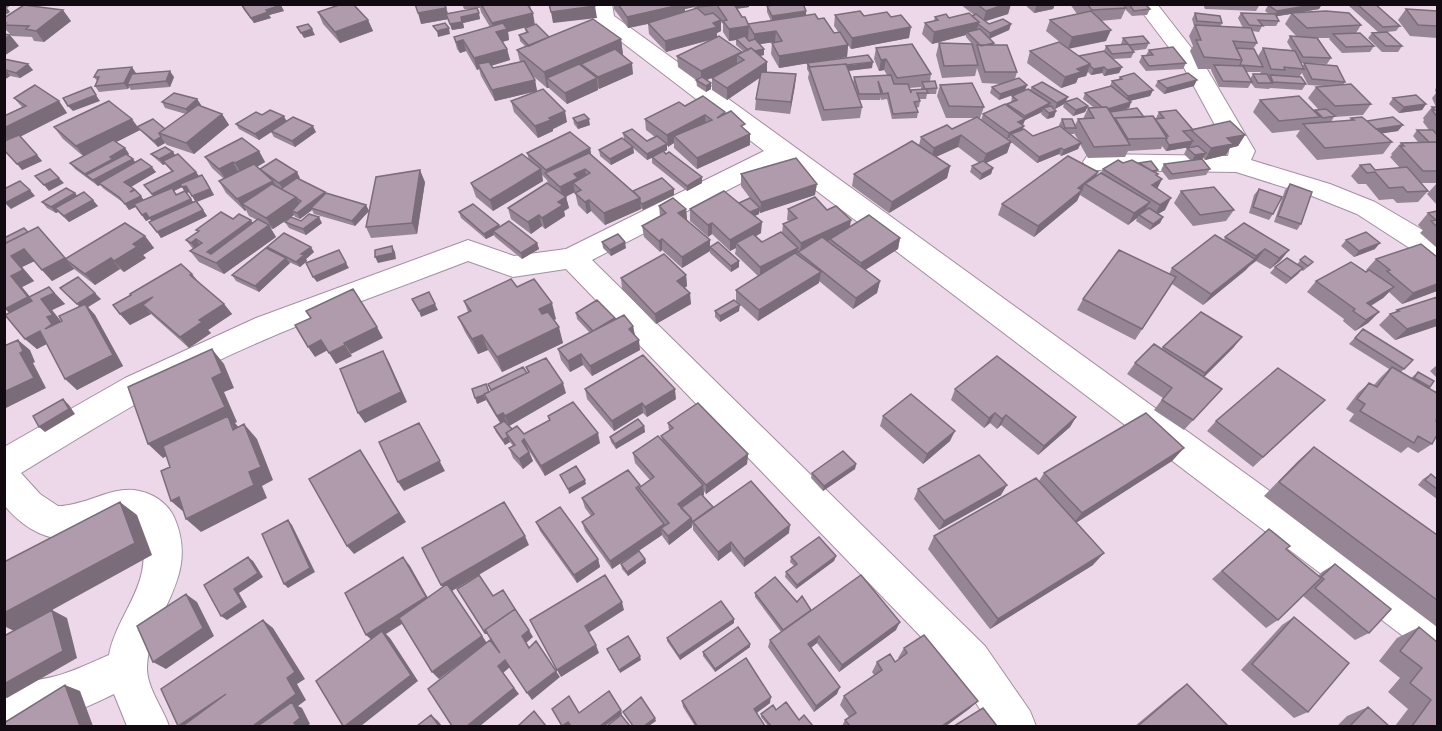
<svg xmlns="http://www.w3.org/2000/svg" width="1442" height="731" viewBox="0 0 1442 731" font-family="Karla,sans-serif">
<rect width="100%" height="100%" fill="#edd8ea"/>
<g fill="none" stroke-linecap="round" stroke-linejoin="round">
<defs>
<path id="minor" d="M592 4H612L614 16 1438 613V658L1424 652 780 163 592 260 985 646 1030 711 1036 726H991L957 674 566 269 513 277 468 261C380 295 291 325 207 366 142 398 82 436 21 473L40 494 58 506C84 506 110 487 134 490 151 492 167 502 174 517 201 578 150 612 147 666 146 687 163 708 169 726H127L114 694C79 711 43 728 4 720V678C43 687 74 670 109 655 114 627 134 603 141 576 145 561 144 545 142 529L134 522C116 523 101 531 84 536 52 546 24 529 4 505V447L125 378 256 318 468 240 514 256 566 249 764 151 597 23 593 19Z
M1136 4H1157L1204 64 1255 151 1251 160 1330 184 1375 202 1438 239V263L1428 260 1357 214 1312 196 1236 172 1096 170 1087 168 1083 162 1087 156 1096 154 1228 156 1229 151 1183 66Z"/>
</defs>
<!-- minor casing -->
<use href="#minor" stroke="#a28fa0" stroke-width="2"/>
<!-- minor -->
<use href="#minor" fill="#fff" fill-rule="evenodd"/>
</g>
<!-- wall -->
<path fill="#968594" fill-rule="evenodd" d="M241 4 284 11 269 15 271 18 254 23 244 10Z
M445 4 448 13 473 9H464L462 4H530L531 10 508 32 509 40 502 42 507 49 510 60 491 66 493 68 520 62 517 50 526 47 520 41 519 35 526 33 525 28 549 37 621 39 623 55 633 74 599 89 598 88V90L567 104 550 89 549 88H547L533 76 535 80 537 91 567 122 553 129V131L538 138 514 112 511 101 533 92 495 101 481 76 479 69 477 70 466 51 460 53 457 49 454 37 490 27 481 12 480 8H477L480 19 463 23 464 28 452 30 448 19 421 24Z
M614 4H749V7L737 9 742 17 748 25 771 21 767 12V6L806 11V16L818 19 834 33H839L834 26 835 15 864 16 909 38 851 49 848 45 847 57 815 62 872 68 848 71 853 83 854 77 887 75 884 70 879 71 874 59 876 48 931 74 930 81 937 88 936 94H927L926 99H919L920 101 919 107 916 108 918 112 917 118 892 119 887 99 881 100V97L880 100H860L862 107 860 118 822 121 808 78 809 73 807 69V63L779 68 771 54 772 43 775 42 760 44 764 55 760 56 767 62V72L796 74 790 114 755 110 756 99 760 77 727 100 712 90V78L721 73 707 80 711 83V89L706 92 697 86 696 80 678 67 677 56 713 39 666 52 649 34 648 24 628 28 614 9ZM694 7V9L685 12V9ZM721 22 723 24V32L729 41 736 40V45L744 52 742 53 717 37V33L721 31ZM921 87V89L911 92 909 88Z
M960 4H1011L1008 14 985 21 989 24 1003 19 1011 24 1009 30 990 38 994 43V45H1007L1017 72 1015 79 1019 78 1027 85 1025 90 1028 89 1030 90 1032 87 1042 82 1068 97 1066 101 1077 98 1088 106 1085 112 1073 116 1063 107 1064 104 1055 109 1052 107 1056 111 1054 117 1047 119 1041 114 1042 112 1025 120 1023 125 1024 126 1022 129H1024L1033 136 1060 127 1059 125 1062 119H1072L1075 125 1078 119H1083L1088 108 1093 107 1083 99 1085 93 1110 86 1112 81 1118 80 1120 77 1134 73 1153 90 1150 96 1130 101 1131 102 1129 108 1122 110 1137 108 1144 117 1153 116 1155 119H1157L1156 118 1159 112 1176 110 1193 129 1230 121 1245 135 1238 146 1230 148 1226 155 1205 160 1203 158 1201 159 1210 169 1206 175 1169 180 1161 170 1164 164 1191 161 1184 154 1187 148 1191 147 1190 146V147L1166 151 1162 146 1161 149 1128 151 1125 157 1088 158 1080 144 1078 149 1061 156 1059 154 1037 163 1011 142 1007 153 986 163 993 168 991 174 980 180 970 172 972 166 979 163 958 147 936 157 950 166 947 178 889 213 852 186 854 174 912 141 919 145 921 137 947 125 952 129 975 118H946L937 96 940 85 972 83 984 107 980 118H979L1010 141 1008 140 1009 138 1007 139 981 120 983 114 1005 104 1007 106V104L1011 103 1012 96 1024 91 999 100 990 93 992 87 1001 84 982 83 977 68 975 76 942 78 936 55 939 43 972 44 966 37V35L932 44 922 34 925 23 934 21 935 17 946 14 949 18 969 13 972 16 974 15ZM1074 133 1080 143 1069 134H1074Z
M1024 4H1055L1053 9 1034 13Z
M1070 4H1124L1126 8 1121 19 1100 21 1106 41 1068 48 1079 56 1104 51 1106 46 1121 45V44L1123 38 1149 43 1146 49 1132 51 1134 52 1131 58 1113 59 1122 67 1119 73 1104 76 1102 73 1091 75 1088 72 1086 76 1078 78 1076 83 1061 88 1027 63 1030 51 1061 43 1046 31 1050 20 1081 13 1077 14Z
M1127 4H1145L1150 9 1147 15 1132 16 1125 9Z
M1203 4H1260L1256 11 1205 9Z
M1268 4H1322L1319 9 1298 13 1361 25 1356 33 1374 46 1370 52 1342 53 1329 39 1330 38H1318L1331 58 1327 64 1301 63 1303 66 1304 63 1345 82 1343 85 1371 104 1363 115 1334 117 1331 122 1349 121 1351 118 1367 121 1398 131 1381 133 1392 142 1383 154 1317 160 1296 136 1300 130 1272 133 1253 112 1260 100 1315 111V110H1319L1308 98 1316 87 1324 86 1308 85 1302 73 1299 77 1306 84 1302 90 1270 88 1269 89 1255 88 1251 83 1248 88 1219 87 1211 70V69H1198L1190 51 1193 46 1189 36 1194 26 1192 19 1195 13 1222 23 1221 26 1243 28 1238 18 1241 13 1269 14 1265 11 1268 5ZM1291 14 1285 24 1297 37 1290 36 1287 42 1292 50 1263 48 1258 56 1253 49 1257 43 1252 31 1259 32 1262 26H1276L1279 21 1277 16ZM1260 71 1261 74H1253L1250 79 1246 72H1260Z
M1350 4H1375L1400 26 1396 31 1387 32 1402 46 1398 52H1382L1368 38 1372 33 1378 32 1349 6Z
M1406 9 1437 11V38L1410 36 1398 20Z
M318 12 368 20 373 31 340 43 323 24Z
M4 18 71 21 44 42 34 41 32 37 12 36 4 28Z
M1149 50 1186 63 1183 69 1146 71 1139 62 1142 56 1146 55Z
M4 59 33 70 20 78 10 76 4 80Z
M136 73 135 74 174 77 170 87 131 90 129 87 128 89 99 92 95 86 97 81 94 77Z
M1158 81 1194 86 1164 94 1155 86Z
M1437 86V183H1421L1428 191 1418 202 1397 203 1393 199 1379 200 1366 184H1358L1351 176 1360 165 1375 170 1400 168 1390 157 1392 155 1391 154 1401 143 1418 142 1413 136 1417 130H1429L1423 122 1424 120 1423 118 1432 107H1436L1432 98 1436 93 1435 90Z
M14 98 59 101 67 113 20 136 42 161 22 170 7 140 4 138V116L22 107Z
M1393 98 1426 104 1422 110 1399 113 1389 104Z
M197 99 201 105 199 106 222 114 229 125 194 154 167 145 165 143 158 147 140 130 116 142 125 148 129 154 128 155 133 159 135 162 156 172 131 187 144 200 153 196 144 185 172 172 165 164 163 165 156 159 151 154 173 152 175 155 196 172 199 176 206 180 214 195 197 202 207 216 161 238 150 219 146 221 136 207 129 210 124 203 104 189 100 185 98 186 75 169 70 163 83 156 63 139 54 127 138 126 165 129 186 114 165 108 162 102ZM182 187 184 191 177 194 174 191ZM189 192 192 196 195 201 193 202 187 193Z
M685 106 725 112V114L750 134V145L697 169 674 148V143L667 146V150L664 152 702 177V183L687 191 652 163V158L647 160 633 148 634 153 611 165 600 156 599 150 624 139 623 133 647 141 655 137 646 130 645 119Z
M262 115 286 121 316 132 295 147 274 137 271 132 259 140 239 129 236 124Z
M573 118 590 125 578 129 574 124Z
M590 148 591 154 633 191 674 195 643 210 641 208V209L605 225 591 211 587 214 578 205 575 192 566 197 569 208 564 211 565 216 545 229 542 226 531 234 511 219 508 208 548 184 547 180 542 175 543 181 493 211 476 197 471 183 529 160 527 153Z
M259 151 265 162 257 167 260 169 297 172 299 179 326 193 366 205 369 211 355 226 314 214 312 210 300 219 295 217 294 215 273 229 270 228 276 237 224 274 199 262 190 251 193 249 186 240 198 232 196 230 233 219 253 223 257 220 249 216 246 210 245 211 226 193 219 181 224 179 212 168 205 157Z
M1123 163H1139L1158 170 1156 173 1157 176 1162 179 1157 189 1165 210 1158 214 1163 217 1160 223 1150 230 1136 221 1137 218 1128 225 1080 195 1081 192 1077 201 1034 237 998 215 1002 204 1098 172 1096 177 1101 173 1103 169Z
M741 174 815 195 760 213 759 211V214L755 216 761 233 756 236 762 242 782 233 783 224 789 221 787 220 788 209 827 210 851 220 849 227 900 238 898 249 865 270 880 281 877 293 853 309 819 281V283L758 321 736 301V290L758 276 735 254 736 248 730 251 712 234 708 237 690 221V209L739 203 750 198 741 186Z
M425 182 417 234 371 238 366 227Z
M1437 183V205L1427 194Z
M1290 184 1301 224 1297 230 1274 222 1285 190Z
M1259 189 1273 214 1269 220 1249 213 1254 195Z
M1181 191 1234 210 1226 221 1193 226 1174 203Z
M77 196 98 206 69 222 58 212 56 213 47 208 42 202Z
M659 206 686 209 687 220 710 240V251L682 268 662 250 660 252 644 237 642 226 660 216Z
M1437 211V248L1420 233 1423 230 1418 225 1428 213Z
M459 212 499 225 500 227 537 243 539 249 522 259 495 237 494 235 486 239 461 218Z
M301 221 322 223 306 235 289 228 285 222Z
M28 232 66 258 145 236 154 248 143 255 146 258 124 272 120 269 95 285 74 269 52 281 34 261 22 267 34 281 22 287 30 297 49 287 65 304 52 310 61 322 79 306 60 288 101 299 88 307 95 315 123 366 77 390 47 344 37 349 25 339 9 313Z
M1225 237 1289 250 1280 261 1270 269 1256 261 1203 305 1172 284 1135 340 1077 310 1083 299 1169 274 1172 268 1224 240Z
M1346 240 1375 249 1354 257 1341 246Z
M602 242 626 248 611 256 603 248Z
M267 247 314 252 306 259 307 261 300 267 289 262 290 263 259 292 236 281 232 275 269 250Z
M710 247 739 267 731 272 710 253Z
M1305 256 1308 267 1303 271 1301 270 1286 284 1270 273 1275 267 1297 264Z
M1376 259 1437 291 1402 304 1389 292 1383 298 1371 306 1379 312 1368 323 1355 331 1343 321 1344 319 1307 292 1316 281 1366 272H1368L1366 270Z
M686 275 687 286 685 288 691 304 656 324 622 289 621 278Z
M200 284 224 304 232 314 208 330 211 333 189 348 151 314 130 325 120 314Z
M517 287 556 319 554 320 563 343 502 372 488 350 478 354 465 332 458 317 468 312 464 301Z
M1437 297V326L1395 340 1379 325 1390 314 1394 313 1397 310Z
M715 311H739L720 322 715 317Z
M576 313 615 320 633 326 635 335 640 350 592 376 583 365 570 372 561 360 558 349 590 333 577 319Z
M1363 329 1404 369 1401 372 1411 378 1418 372 1430 387 1429 388 1436 421 1432 444 1418 453 1408 447 1401 453 1349 421 1354 414 1346 409 1358 393 1369 383 1374 385 1380 378 1389 369 1349 344Z
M1242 337 1233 348 1204 377 1222 389 1184 430 1154 410 1163 398 1127 374 1135 363 1161 349 1163 347Z
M1437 365V378L1430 371Z
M526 367 566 393 509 426 512 429 524 434 549 420 548 416 600 443 545 476 528 449 533 461 523 469 513 458 509 448 513 446 510 442 505 445 496 432 494 427 500 423 486 400 477 404 491 391 488 384 527 373 528 372Z
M585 389 676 399 647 417 643 413 614 431 587 399Z
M955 389 1076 417 1070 427 1038 455 1001 425 997 429 990 423 984 428 951 400Z
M1325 400 1253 467 1207 431 1216 421Z
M883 416 950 441 923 464 880 426Z
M668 423 748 454 747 464 706 494 704 491V495L702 496 713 508 789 533 744 567 731 551 718 561 693 530V526L691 525 692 527 669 545 663 537 662 535 612 569 585 531 582 522 591 516 585 508 582 498 640 487 650 480 635 463 633 453 662 440 661 436 669 431Z
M644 426 645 432 616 449 611 442 610 437Z
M1314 447 1437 535V627L1264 496 1298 461Z
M1184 448 1172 461 1076 523 1093 565 990 629 928 549 934 536 1039 481 1044 473Z
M856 464 855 469 823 491 811 478 812 473Z
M1431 474 1437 479V499L1418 485 1423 479Z
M918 489 1001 495 939 530 914 499Z
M536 522 598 559 600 567 577 583 540 531Z
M1269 529 1286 549 1318 576 1322 572 1335 564 1369 633 1355 640 1303 596 1278 620 1266 628 1212 579Z
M836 556 834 561 796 589 785 577 786 572 794 566 790 562 791 557Z
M645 559 646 563 628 576 622 569 621 564Z
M755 593 797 602 811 611 896 630 839 672 817 643 811 648 837 694 814 712 768 647 770 640 781 632 755 597Z
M1294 617 1308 712 1294 718 1241 670 1282 625Z
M734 623 680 660 667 641V638Z
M1419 627 1437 726H1395L1408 709 1388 692 1400 678 1379 661 1397 638Z
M750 647 715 672 703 656V652Z
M904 648 978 701 969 709 946 726H842L845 720 849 717 840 705 844 696 874 675 872 672 877 662H895L899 659 898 658Z
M1187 684 1228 726H1135L1177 691Z
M682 701 770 703 757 713 765 726H695L683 707Z
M1368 707 1389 726H1337L1347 716Z
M776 710 799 720 813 726H768L761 717V714Z"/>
<!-- shaded-wall -->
<path fill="#7a6c78" d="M4 4H12L7 8 10 12 4 16Z
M681 4H694V7L685 9V16L628 28 627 17Z
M734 4H749V7L734 9Z
M1006 4H1011L1008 14 983 22 986 11Z
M1037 4H1055L1053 9 1034 13Z
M1317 4H1322L1319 9 1273 17 1277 11Z
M281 5 284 11 269 15 271 18 254 23 251 18 266 10Z
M595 6 597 18 553 23 551 12Z
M446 8 449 19 421 24 418 13Z
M63 10 71 21 44 42 36 31Z
M806 11V17L772 22V16Z
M479 13 480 19 463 23 464 28 452 30 450 24 461 17Z
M533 13 535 25 508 32 509 40 498 43 492 23Z
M368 20 373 31 340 43 335 32Z
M721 20V31L717 33V38L666 52 665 41Z
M979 22 976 33 967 32 966 35 932 44 934 32Z
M1011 24 1009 30 989 39 990 33Z
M749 26 748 38 729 41V29Z
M911 27 909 38 851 49 852 38Z
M449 28 450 34 438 37 437 31Z
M312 29 315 35 304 38 301 33Z
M1111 30 1106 41 1068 49 1072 37Z
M776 31 775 42 754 45V34Z
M10 35 19 46 4 56V39Z
M621 39 623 55 581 64 582 73 547 78 549 88H547L544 72Z
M463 40 466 51 460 53 456 42Z
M848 45 847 57 779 68V56Z
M507 49 510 60 480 69 478 64 479 69 477 70 474 58Z
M764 49V55L751 58V52Z
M742 52V58L737 55V65L701 83V71Z
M886 59 884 70 879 71 881 60Z
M767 62V73L727 100V88Z
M873 62 872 68 812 75 811 70Z
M632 63 633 74 599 89 598 77Z
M28 64 33 70 20 78 16 73Z
M1090 64 1086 76 1078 78 1076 83 1061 88 1065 77 1077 69Z
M132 67 136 73 130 84 127 85 129 87 128 89 124 83Z
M1104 67 1102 73 1091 75 1094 69Z
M1122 67 1119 73 1104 76 1107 70Z
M6 70 10 76 4 80V71Z
M170 71 174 77 170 87 166 81Z
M796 74 795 86 790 114 791 102Z
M597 78 598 90 567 104 565 93Z
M535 80 537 91 495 101 492 90Z
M1197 80 1194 86 1164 94 1167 88Z
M711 83V89L706 92V86Z
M1027 85 1025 90 999 100 1000 94Z
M1153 90 1150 96 1125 102 1128 96Z
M96 95 100 101 73 111 68 106Z
M1068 97 1064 104 1055 109 1057 103Z
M197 99 201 105 189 115 186 109Z
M59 101 67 113 10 142 4 136V128Z
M1131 102 1129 108 1107 114 1105 110Z
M1050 103 1048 109 1043 108 1042 112 1025 120 1023 124 1016 128 1018 122 1023 120 1025 116Z
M1426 104 1422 110 1399 113 1404 107Z
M1088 106 1085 112 1073 116 1076 110Z
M565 111 567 122 553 129V131L538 138 535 126 549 118Z
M1056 111 1054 117 1047 119 1049 113Z
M222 114 229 125 194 154 186 143Z
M705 115 706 126 674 136V143L668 147 667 135Z
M284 116 287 122 259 140 255 134Z
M132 119 140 130 85 158 76 146Z
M589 119 590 125 578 129 577 123Z
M1403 125 1398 131 1366 136 1370 130Z
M313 126 316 132 295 147 292 141Z
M1024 126 1022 132 1011 134 1009 138 1007 139 1009 133Z
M750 134V145L697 169V158Z
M961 135 958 147 931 159 934 148Z
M1245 135 1238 146 1230 148 1226 155 1205 160 1211 148 1227 138Z
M161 137 165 143 158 147 154 141Z
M1193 141 1190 147 1166 151 1169 145Z
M1011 142 1007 153 982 165 986 154Z
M1081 143 1078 149 1061 156 1064 150Z
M667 144V150L647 160V154Z
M633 147 634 153 611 165 610 159Z
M125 148 129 154 115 162 86 175 90 180 85 174 110 157Z
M590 148 592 160 547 175 546 170Z
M1061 148 1059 154 1037 163 1039 157Z
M259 151 265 162 242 175 235 163Z
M173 152 177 158 163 161 165 164 163 165 159 159Z
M1206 153 1202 159 1192 161 1195 155Z
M37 155 42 161 22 170 17 164Z
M133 159 137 165 99 183 100 185 98 186 93 180Z
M233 162 239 173 226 180 219 169Z
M950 166 947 178 889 213 892 202Z
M152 167 156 172 129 188 124 182Z
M993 168 991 174 980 180 982 174Z
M541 169 543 181 493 211 490 200Z
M585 169 587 180 573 183 575 192 562 198 560 187 574 174Z
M420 170 425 182 417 234 412 223Z
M196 172 200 178 186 186 190 192 186 193 182 187 156 200 152 194Z
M297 172 300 178 283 189 279 183Z
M1098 172 1092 183 1085 184 1077 201 1034 237 1038 226 1078 188Z
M202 175 214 195 196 202 192 196Z
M702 177V183L687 191V186Z
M59 178 64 183 49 191 44 185Z
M1162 179 1156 191 1146 197 1152 185Z
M273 181 280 192 242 204 246 210 245 211 237 199Z
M817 184 815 195 760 213 761 202Z
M674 189V195L643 210 642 204Z
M30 190 35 196 11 209 5 203Z
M325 192 328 198 311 208 312 210 300 219 297 213Z
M75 193 80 199 55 208 58 212 56 213 51 207Z
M141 196 145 202 129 210 125 204Z
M296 197 303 208 292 211 294 215 273 229 266 218Z
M566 197 569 208 564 211 565 216 545 229 542 218 558 202Z
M640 198 641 209 605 225 604 213Z
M1171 198 1165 210 1154 216 1160 205Z
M191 199 195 205 153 223 150 219 146 221 142 215Z
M93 200 98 206 69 222 64 216Z
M589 200 591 211 587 214 585 202Z
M1150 202 1143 213 1139 215 1137 218 1128 225 1134 213Z
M366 205 369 211 355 226 352 221Z
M760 208 759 214 748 219 749 213Z
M686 209 687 220 678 213Z
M203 210 207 216 161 238 157 232Z
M539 215 542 226 531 234 528 222Z
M319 217 322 223 306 235 303 229Z
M1163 217 1160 223 1150 230 1153 224Z
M251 220 258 232 215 263 207 252Z
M851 220 849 232 830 239V240L800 254 801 243Z
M762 222 761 233 739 246 736 243V248L730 251V240Z
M712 223V234L708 237V225Z
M269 225 276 237 224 274 216 263Z
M499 225 501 231H493L494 235 486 239 484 234Z
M38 227 74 269 52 281 42 270Z
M145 236 154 248 143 255 146 258 124 272 114 261 133 244Z
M900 238 898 249 859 274 861 263Z
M196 239 204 251 199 254 191 243Z
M662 239V250L660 252 659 241Z
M710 240V251L682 268V257Z
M625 242 626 248 611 256 610 250Z
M537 243 539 249 522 259 521 253Z
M1380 243 1375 249 1354 257 1359 251Z
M392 246 395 252 396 259 378 263 375 257Z
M311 247 314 252 306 259 307 261 300 267 296 262 301 254Z
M798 248 796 259 760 278V267Z
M24 249 35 261 22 267 34 281 22 287 39 308 17 320 5 309 11 276V256Z
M1265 249 1256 261 1249 266 1246 270 1203 305 1211 294Z
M1289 250 1280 261 1270 269 1279 258Z
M111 258 120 269 95 285 85 274Z
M286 258 290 263 259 292 255 286Z
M739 261V267L731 272V266Z
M346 263 349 268 317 282 313 277Z
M1303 268 1298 274 1286 284 1291 278Z
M821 272 819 283 758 321 759 310Z
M192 274 201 285 190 275Z
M686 275 687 286 678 292 677 281Z
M880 281 877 293 853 309 856 298Z
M1437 284V291L1402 304 1413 293Z
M49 287 65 304 52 310 64 325 45 329 47 317 41 299Z
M1394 287 1383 298 1357 314 1367 303Z
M95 293 101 299 88 307 95 315 123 366 77 390 65 379 83 310 77 304Z
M690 293 691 304 656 324 655 314Z
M153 297 143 305 151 314 130 325 120 314Z
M552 303 556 319 544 325 539 309Z
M224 304 232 314 208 330 211 333 189 348 180 337 199 320Z
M435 304 438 310 421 317 419 311Z
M740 305 739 311 720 322V316Z
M1379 312 1368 323 1355 331 1366 320Z
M1437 319V326L1395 340 1407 329Z
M633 326 635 337 629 329Z
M377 327 383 338 351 354 344 343Z
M559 327 563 343 502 372 497 357Z
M40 331 52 341 37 349 25 339Z
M482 335 488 350 478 354 472 339Z
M1242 337 1233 348 1197 384 1205 373Z
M18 340 30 350 35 362 33 363 46 388 4 409V392L20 353Z
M321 340 328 350 315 357 308 347Z
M639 340 640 350 592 376 590 366Z
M345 345 352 356 336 364 329 353Z
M212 349 224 364 234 388 224 392 237 422 235 423 241 430H233L232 425 163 458 148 444 212 378Z
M383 351 389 362 407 402 365 423 358 413Z
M581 354 583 365 570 372 568 361Z
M563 383 566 393 509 426 505 416Z
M675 389 676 399 647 417 645 407Z
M484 395 486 400 477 404 475 398Z
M63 399 69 405 75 414 45 432 39 427Z
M642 403 643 413 614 431 612 421Z
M503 413 507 423 502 426 497 416Z
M995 413 990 423 984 428 989 418Z
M1006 415 1001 425 997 429 1002 419Z
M1076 417 1070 427 1038 455 1044 446Z
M419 423 445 471 404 491 398 482Z
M244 424 257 439 273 480 262 486 267 498 201 532 186 519 249 472Z
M644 426 645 432 616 449 615 444Z
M955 431 950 441 923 464 927 454Z
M598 433 600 443 545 476 541 466Z
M508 437 510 442 505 445 503 440Z
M524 439 528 449 526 450 522 441Z
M1184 448 1172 461 1071 526 1082 513Z
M360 450 406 522 354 554 347 546Z
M529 452 533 461 523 469 519 459Z
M748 454 747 464 706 494V485Z
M856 464 855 469 823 491 824 486Z
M585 480 586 484 569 494 568 489Z
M703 485 704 495 683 510 678 504Z
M1007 485 1001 495 939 530 944 521Z
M179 497 186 514 171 501Z
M120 502 137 515 152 555 14 631 4 626V613Z
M691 518 692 527 669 545 668 536Z
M288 520 292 525 315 572 288 588 284 584Z
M664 524 665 533 661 528 662 535 612 569 610 561Z
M790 525 789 533 744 567V559Z
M525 536 529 545 452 591 487 643 439 679 432 672 447 593 441 585Z
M731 542V551L718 561V552Z
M1104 553 1093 565 990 629 998 619Z
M836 556 834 561 796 589 797 585Z
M248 557 253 561 263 577 239 593 247 607 227 620 221 616Z
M403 557 410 566 432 605 386 634 390 638 418 681 361 726H345L374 642 366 635Z
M598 559 600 567 577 583 574 575Z
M645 559 646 563 628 576 627 572Z
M186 594 197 602 214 636 166 669 153 662Z
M622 602 624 610 588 633 585 626Z
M52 610 67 618 77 658 7 698 4 697V684Z
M734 619V623L680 660 679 656Z
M263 620 273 628 305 679 297 684 306 700 298 706 302 708 310 724 307 726H296L294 723 271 726H253L287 678Z
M900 622 896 630 839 672 842 665Z
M529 630 533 637 526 643 522 636Z
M819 636 817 643 806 651 808 644Z
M750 644V647L715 672V669Z
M596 645 599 653 561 677 557 670Z
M640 656 641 660 620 673 619 670Z
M505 660 510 667 503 673 519 694 480 726H467L498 666Z
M556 671 560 677 532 700 527 693Z
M65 685 80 691 93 726H80Z
M840 687 837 694 814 712 816 706Z
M226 694 199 726H178Z
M771 697 770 703 753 715 754 709Z
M978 701 969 709 946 726H942Z
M621 710 622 714 605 726H600Z
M431 715 438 721 442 726H439Z
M655 718 656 721 649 726H644Z
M568 722 570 725 568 726H562Z"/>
<!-- building -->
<path fill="#af9bac" stroke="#7a6c78" stroke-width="1.5" d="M241 4H281V5L266 10 268 12 251 18Z
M342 4H353L368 20 335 32 318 12Z
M415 4H445L446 8 418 13Z
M481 4H527L533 13 492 23Z
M549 4H595V6L551 12Z
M618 4H684L627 17Z
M696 4H734L742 17H745L749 26 729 29 723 21 727 20 717 5 698 7Z
M780 4H803L806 11 772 16 767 6Z
M977 4H1006L986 11Z
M1087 4H1123L1126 8 1092 10Z
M1129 4H1145L1150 9 1134 11Z
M1270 4H1317L1277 11 1268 5Z
M1357 4H1375L1400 26 1383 27Z
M24 5 63 10 36 31 26 29 29 26 4 25 6 23H4V18Z
M477 8 479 13 461 17 462 22 450 24 446 14Z
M697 8 705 15 713 13 721 20 713 23 717 27 665 41 648 23Z
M1406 9 1437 11V26L1418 25Z
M860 11 864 16 887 12 891 17 901 15 911 27 852 38 835 15Z
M1091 11 1111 30 1072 37 1050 20Z
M1326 11 1349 13 1361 25 1307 28 1291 13Z
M969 13 979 22 934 32 925 23 938 20 935 17 946 14 949 18Z
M1195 13 1220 16 1222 23 1197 21Z
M1241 13 1275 14 1279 21 1258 20 1263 26 1249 25Z
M815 14 818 19 824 18 834 33 840 32 848 45 779 56 772 43 782 41 776 31 754 34 748 24Z
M976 14 989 24 1003 19 1011 24 990 33 978 24 979 22 972 16Z
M593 19 621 39 544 72 517 50Z
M445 23 449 28 437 31 433 26Z
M503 23 507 29 496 32 507 49 474 58 463 40 456 42 454 37Z
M308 24 312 29 301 33 297 27Z
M536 24 549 37 529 46 519 35 528 32 525 28Z
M1195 25 1251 28 1257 43 1233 41 1242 60 1204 57 1196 40H1201Z
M980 29 994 43 981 46 967 32Z
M1387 32 1402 46H1386L1372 33Z
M1360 33 1374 46 1346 47 1333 34Z
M4 34 10 35 4 39Z
M719 36 742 52 701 71 677 56Z
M745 36 749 41 755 39 764 49 755 51 751 48 748 50 736 39Z
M1143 36 1149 43 1129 45 1123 38Z
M1290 36 1317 38 1331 58 1303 57Z
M1059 42 1090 64 1077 69 1081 72 1065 77 1030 51Z
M939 43 972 44 978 65 944 66Z
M912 44 931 74 897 78 886 59 881 60 876 48Z
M1128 44 1134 52 1112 54 1106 46Z
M977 45H1007L1017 72H985Z
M1173 47 1186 63 1149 66 1142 56 1153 55 1149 50Z
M751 48 767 62 727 88 712 78 744 60 737 55Z
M1236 48 1254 49 1263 67 1240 65 1242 60Z
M1263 48 1295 51 1304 69 1284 67 1285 70 1271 69Z
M615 49 632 63 598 77 581 64Z
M1104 51 1122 67 1107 70 1104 67 1094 69 1090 66V64L1079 56Z
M868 55 873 62 846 65V64L810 67 807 63Z
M4 59 28 64 16 73 6 70 4 71Z
M524 61 535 80 492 90 478 64 489 62 493 68Z
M1304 63 1337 66 1345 82 1312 79Z
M579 64 597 78 565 93 547 78Z
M846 64 862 107 824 110 809 67Z
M1214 65 1243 66 1252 82 1223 81Z
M132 67 124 83 95 86 99 77H94L98 70Z
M170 71 166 81 127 85 132 74Z
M761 72 796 74 791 102 756 99Z
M1134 73 1153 90 1128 96 1112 81 1122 79 1120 77Z
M1188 73 1197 80 1167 88 1158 81Z
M1253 74H1267L1272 83H1258Z
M891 75 894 84H908L911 93V90L926 89 928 93H917L920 101 914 102 918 112 893 114 888 93 883 94 878 81 881 94H859L854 77Z
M1270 75 1301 77 1306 84 1273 82Z
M702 77 711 83 706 86 696 80Z
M1019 78 1027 85 1000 94 992 87Z
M935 81 937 88 925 89 922 82Z
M1042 82 1068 97 1057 103 1032 87Z
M972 83 984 107 949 106 940 85Z
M1351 84 1371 104 1335 106 1316 87Z
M35 85 59 101 4 128V116L26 106 14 98Z
M1111 86 1131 102 1108 109 1107 107H1102L1085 93Z
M91 87 96 95 68 106 63 98Z
M543 89 565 111 549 118 551 120 535 126 511 101Z
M1028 89 1050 103 1025 116 1007 104 1017 100 1012 96Z
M174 93 197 99 186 109 162 102Z
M1416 95 1426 104 1404 107 1393 98Z
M703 96 725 112 717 118 731 111 745 124 741 126 750 134 697 158 674 136 712 120 705 115 667 135 645 119 679 102 685 106Z
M1299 96 1320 117 1279 121 1260 100Z
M1077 98 1088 106 1076 110 1065 102Z
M109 101 132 119 76 146 54 127Z
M1005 104 1025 119 1018 122 1024 126 1009 133 983 114Z
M198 105 222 114 186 143 159 133Z
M1051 106 1056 111 1049 113 1043 108Z
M1107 107 1130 145 1094 147 1078 119 1094 118 1088 108Z
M1432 107H1437V117L1432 110H1435Z
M1137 108 1144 117 1115 118V120L1110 112Z
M1326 109 1335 116 1323 118 1315 110Z
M270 110 284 116 255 134 236 124 256 112 262 115Z
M1176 110 1193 130 1183 131 1193 141 1169 145 1166 140 1167 138 1166 136H1168L1155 119 1164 118 1159 112Z
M584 114 589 119 577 123 573 118Z
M1153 116 1167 138 1128 139 1115 118Z
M293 117 313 126 292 141 271 131Z
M977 117 1011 142 986 154 961 135 934 148 921 137 947 125 952 129Z
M1362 117 1392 142 1325 148 1303 124 1354 120 1351 118Z
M1393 117 1403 125 1376 129 1367 121Z
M153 119 165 129 159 133 161 137 154 141 137 127Z
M1062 119H1072L1076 128H1065Z
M1230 121 1245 135 1227 138 1233 144 1211 148 1191 130Z
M1060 126 1081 143 1064 150 1061 148 1039 157 1011 134 1024 129 1033 136Z
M632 129 647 141 657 136 667 144 647 154 623 133Z
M1417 130H1433L1437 135V143L1436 142H1429Z
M570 132 590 148 546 170 527 153Z
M19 135 37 155 17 164 4 150V141Z
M242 138 259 151 235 163 233 162 219 169 205 157Z
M622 138 633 147 610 159 599 150Z
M113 140 125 148 110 157 113 159 85 174 70 163Z
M912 141 950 166 892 202 854 174Z
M1436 142 1437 143V171H1423L1400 146H1404L1401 143Z
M1198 146 1206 153 1195 155 1187 148Z
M165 147 173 152 159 159 151 154Z
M663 151 666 154 669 152 702 177 687 186 652 157Z
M589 153 640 198 604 213 589 200 585 202 575 193 581 190 573 183 590 173 585 169 574 174 578 178 560 187 545 173Z
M126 154 133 159 93 180 86 175Z
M178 154 196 172 152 194 144 185 173 171 163 161Z
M522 154 541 169 490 200 473 186 471 183Z
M1068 156 1098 172 1078 188 1082 190 1038 226 1002 204Z
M796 158 817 184 761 202 741 174Z
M141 159 152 167 124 182 134 189 130 192 135 190 141 196 125 204 119 197 99 183Z
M276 159 297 172 279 183 260 169Z
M1202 159 1210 169 1172 174 1164 164Z
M1118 160 1123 163 1132 160 1158 174 1156 175 1162 179 1152 185 1171 198 1160 205 1103 169Z
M983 161 993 168 982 174 972 166Z
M1151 161 1158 170 1152 171 1139 163Z
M254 164 273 181 237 199 219 181Z
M1370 164 1375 170 1407 167 1428 191 1407 192 1403 187 1389 188 1375 172 1367 173 1360 165Z
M50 169 59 178 44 185 35 176Z
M420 170 412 223 366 227 376 177Z
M1101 173 1150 202 1134 213 1085 184Z
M202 175 210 189 192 196 186 186 182 187 180 184Z
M297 178 325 192 297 213 292 211 301 201 298 199 296 197 281 189Z
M662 178 674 189 642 204 640 202V198L633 191Z
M20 181 30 190 5 203 4 189Z
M547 183 566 197 558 202 563 205 542 218 539 215 528 222 508 208Z
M272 184 296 197 266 218 242 204Z
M1290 184 1312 192 1301 224 1278 216Z
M1214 187 1234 210 1200 215 1181 191Z
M66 188 75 193 51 207 42 202Z
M172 188 176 195 185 191 191 199 149 218 146 213 142 215 134 204Z
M1259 189 1282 197 1273 214 1253 207Z
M724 191 762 222 730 240 712 223 708 225 690 209Z
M84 192 93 200 64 216 55 208Z
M326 193 366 205 352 221 311 208Z
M815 197 827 210 836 206 851 220 801 243 783 224 797 218 788 209Z
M673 198 686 209 678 213 710 240 682 257 662 239 659 241 642 226 666 213 659 206Z
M750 198 760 208 750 212 739 203Z
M196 201 203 210 157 232 149 222Z
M473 204 499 225 484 234 459 212Z
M1149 208 1163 217 1153 224 1139 215Z
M1437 211V227L1431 221 1436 220 1428 213Z
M221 212 233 219 239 214 251 220 207 252 211 254 258 219 269 225 216 263 190 251 202 243 196 239 191 243 186 240 199 231 196 230Z
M309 214 319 217 303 229 285 222 291 217 301 221Z
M869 215 900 238 861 263 830 239Z
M509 221 537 243 521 253 493 231Z
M125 223 145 236 133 244 137 247 114 261 111 258 85 274 65 259Z
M1244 223 1289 250 1279 258 1265 249 1256 256 1225 237Z
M38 227 65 258 42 270 24 249 11 256 23 270 11 276 28 297 5 309 4 244Z
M24 228 28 232 4 244V238Z
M781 232 798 248 760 267 736 243 753 234 762 242Z
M1366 232 1380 243 1359 251 1346 240Z
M284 233 311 247 301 254 304 255 296 262 267 247Z
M618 234 625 242 610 250 602 242Z
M1215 235 1255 259 1211 294 1172 268Z
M822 237 880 281 856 298 798 252Z
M718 242 739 261 731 266 710 247Z
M1421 244 1437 257V284L1413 293 1387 271 1390 270 1376 259Z
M392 246 393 253 375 257V250Z
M266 248 286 258 255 286 232 275Z
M339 250 346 263 313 277 306 263Z
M1119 250 1176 277 1142 329 1083 299Z
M795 253 821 272 759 310 736 290Z
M664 254 686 275 677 281 690 293 655 314 621 278Z
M1305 256 1313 262 1308 266 1300 260Z
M1287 258 1303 268 1291 278 1275 267Z
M1351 262 1366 272 1369 270 1394 287 1367 303 1379 312 1366 320 1353 311 1355 309 1316 281Z
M181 264 192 274 190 275 224 304 199 320 202 322 180 337 143 305 153 297 120 314 113 305 131 295 130 294Z
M78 277 95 293 77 304 60 288Z
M511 279 517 287 534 279 552 303 539 309 542 314 548 312 559 327 497 357 482 335 472 339 458 317 471 311 464 301Z
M49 287 54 293 41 299 53 315 47 317 52 324 45 329 62 321 59 316 85 304 113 355 65 379 40 331 25 339 5 315 32 301 29 297Z
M353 289 377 327 344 343 345 345 329 353 321 340 308 347 295 325 311 318 306 311Z
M429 292 435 304 419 311 412 299Z
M1437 297V319L1407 329 1390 314 1399 311 1397 310Z
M597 300 615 318 593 331 576 313Z
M734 300 740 305 720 316 715 311Z
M1201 312 1242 337 1205 373 1163 347Z
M624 315 633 326 629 329 639 340 590 366 581 354 568 361 558 349Z
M1363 329 1413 360 1404 369 1355 338Z
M18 340 23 351 20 353 34 378 4 392V346Z
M1154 344 1222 389 1193 420 1162 400 1172 388 1135 363Z
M212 349 222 373 212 378 225 407 148 444 128 387Z
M383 351 401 392 358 413 340 369Z
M643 355 675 389 645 407 642 403 612 421 585 389Z
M997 356 1076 417 1044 446 1006 415 1002 419 995 413 989 418 955 389Z
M546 358 563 383 505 416 503 413 497 416 484 394 529 372 526 367Z
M523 367 527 373 491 390 488 384Z
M1392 367 1437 393V418L1436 421 1437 422V435L1432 444 1418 436 1414 443 1360 411 1365 404 1357 399 1369 383 1377 387Z
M1278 368 1325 400 1263 457 1216 421Z
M1418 372 1434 381 1430 387 1414 378Z
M486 384 489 392 484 394V395L475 398 472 389Z
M911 394 955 431 927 454 883 416Z
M63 399 69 409 39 427 33 416Z
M573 402 598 433 541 466 524 439 522 441 529 452 519 459 509 448 515 445 506 433 517 426 524 434 550 420 548 416Z
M698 403 748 454 706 485 661 436 673 428 668 423Z
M1146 413 1184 448 1082 513 1044 473Z
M228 416 233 430 244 424 261 467 249 472 254 485 186 519 179 497 171 501 161 471 170 467 163 446Z
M638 419 644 426 615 444 610 437Z
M504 421 512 429 506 433 508 437 503 440 494 427Z
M419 423 440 461 398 482 379 442Z
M658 436 703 485 678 504 691 518 668 536 661 528 669 523 639 488 654 477 633 453Z
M1314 447 1437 535V600L1279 482Z
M360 450 399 513 347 546 309 479Z
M843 451 856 464 824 486 812 473Z
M979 455 1007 485 944 521 918 489Z
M576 466 585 480 568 489 560 475Z
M628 470 640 485 636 488 664 524 610 561 582 522 594 514 582 498Z
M1431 474 1437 479V489L1425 480Z
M1036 478 1104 553 998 619 934 536Z
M751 481 790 525 744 559 731 542 718 552 693 522Z
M701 494 713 507 692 522 691 518 681 508Z
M120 502 135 543 4 613V562Z
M504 502 525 536 441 585 422 548Z
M560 507 598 559 574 575 536 522Z
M288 520 310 568 284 584 262 534Z
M1269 529 1290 546 1286 549 1321 578 1278 620 1222 571Z
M819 537 836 556 797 585 786 572 797 564 791 557Z
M639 551 645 559 627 572 621 564Z
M248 557 258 573 234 589 242 602 221 616 204 585Z
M403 557 426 597 366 635 345 593Z
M1335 564 1391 609 1369 633 1315 588 1324 579 1321 577Z
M479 575 493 596 503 590 515 609 485 630 487 632 485 633 457 589Z
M605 575 622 602 585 626 596 645 557 670 530 620Z
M861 575 900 622 842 665 819 636 808 644 840 687 816 706 770 640Z
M775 577 797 602 802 596 811 610 783 630 755 593Z
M447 584 482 636 432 672 399 618Z
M186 594 203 628 153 662 137 626Z
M721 601 734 619 679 656 667 638Z
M515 609 529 630 522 636 529 648 536 641 556 671 527 693 505 660 498 666 514 688 467 726H452L428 689 490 640 500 653 485 630Z
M52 610 63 651 4 684V636Z
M1294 617 1349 663 1308 712 1252 664Z
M263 620 295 672 287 678 296 694 253 726H184V725L226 694 178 726 161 689Z
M738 627 750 644 715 669 703 652Z
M1419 627 1437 642V726H1412L1431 700 1410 683 1422 668 1400 651Z
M382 631 411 675 345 726H343L316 681Z
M924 635 978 701 942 726H850L845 720 856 713 844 696 882 670 877 662 890 654 895 662 907 653 904 648Z
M628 636 640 656 619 670 607 649Z
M746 658 771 697 754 709 765 726H697L682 701Z
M1187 684 1228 726H1138Z
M65 685 80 726H4V723Z
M609 691 621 710 600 726H571L568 722 562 726 552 709 569 696 579 713Z
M641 697 655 718 644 726H633L623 712Z
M292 702 300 718 294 723 296 726H258Z
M786 702 799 720 804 715 813 726H771L761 714 773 705 776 710Z
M1368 707 1389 726H1350Z
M983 708 997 726H954Z
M534 711 546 726H518Z
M431 715 439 726H417Z
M621 715 630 726H607Z"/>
<!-- border -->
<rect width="1442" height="731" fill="none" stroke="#110a10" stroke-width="12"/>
</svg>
